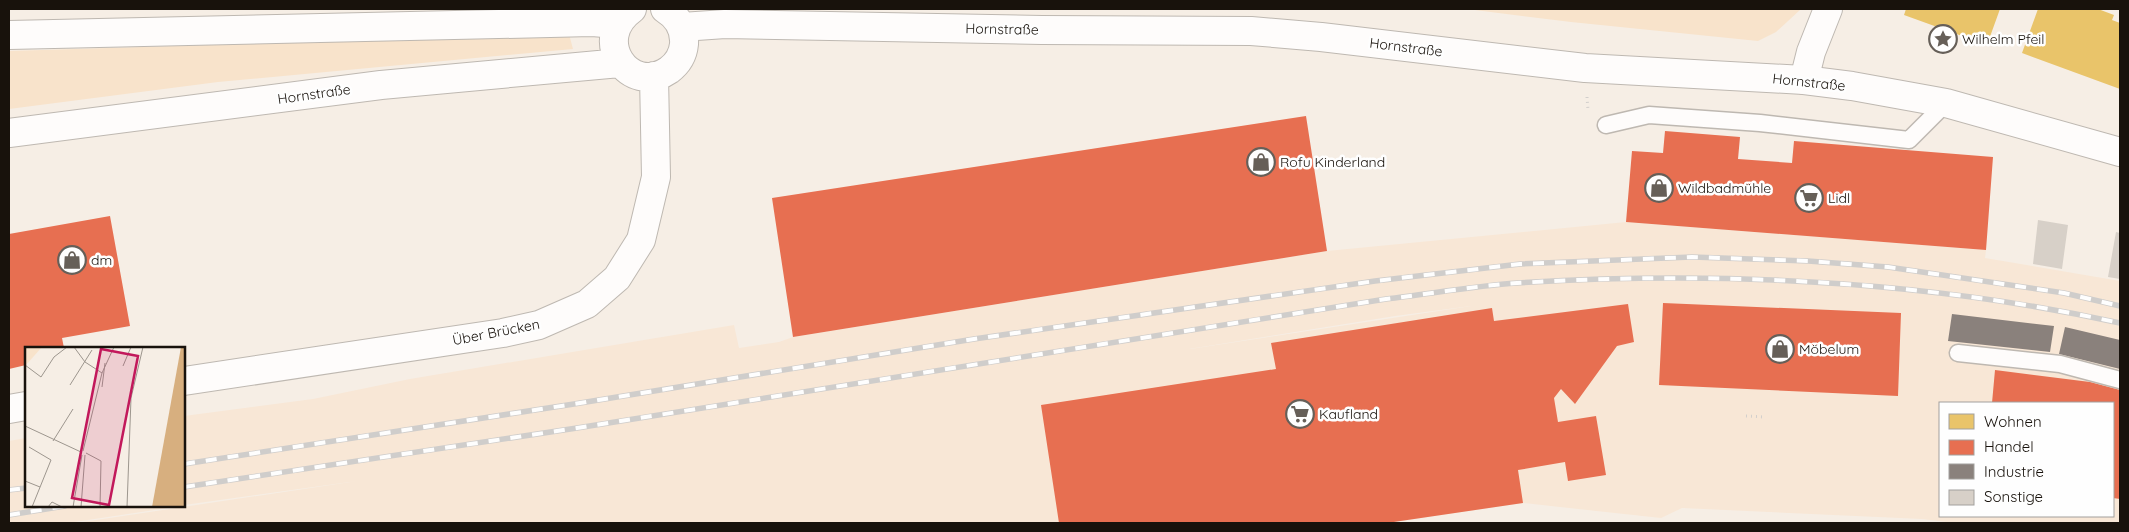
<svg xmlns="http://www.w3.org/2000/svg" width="2129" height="532" viewBox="0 0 2129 532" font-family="Quicksand,sans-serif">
<rect width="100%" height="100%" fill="#f6eee5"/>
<!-- built -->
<path fill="#f8e7d6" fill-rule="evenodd" d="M1626 222 1986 250 1985 258 2120 281V523H1955L1922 519 1682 508 1661 518 1523 503 1387 523H76L357 481 184 505V416L313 399 410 379 734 325 739 348 779 342 793 337 1327 251ZM1471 306 1190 349H1189L1395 316ZM1940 403H2113V516H1940Z
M26 438V506H181L68 523H9V441Z"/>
<!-- green -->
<path fill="#f8e3cb" d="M1467 9H1787L1800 10 1776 32 1758 41 1571 22Z
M569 34 573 49 218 82 9 109V51Z"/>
<!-- homes -->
<path fill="#e9c46a" d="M1906 9H2000L1987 45 1904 15Z
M2038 9H2098L2114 15 2112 20 2120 23V89L2022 53Z"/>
<!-- shops -->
<path fill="#e76f51" d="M1306 116 1327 251 793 337 772 198Z
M1665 131 1740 137 1738 159 1792 163 1794 141 1993 157 1986 250 1626 222 1632 151 1663 153Z
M110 216 130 326 62 338 64 348H26V365L9 369V234Z
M1663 303 1901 313 1898 396 1659 385Z
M1628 304 1634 342 1617 346 1575 404 1561 389 1554 398 1558 422 1596 416 1606 475 1568 481 1565 462 1518 470 1523 503 1387 523H1059L1041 405 1276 369 1271 343 1492 308 1494 321Z
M1995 370 2090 382 2120 390V499L2113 498V403H1992Z"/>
<!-- industry -->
<path fill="#8a817c" d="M1952 314 2054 326 2050 352 1948 341Z
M2065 327 2120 340V369L2059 354Z"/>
<!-- building -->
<path fill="#d7d0c8" d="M2038 220 2068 225 2062 269 2033 264Z
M2116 232 2120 233V279L2108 277Z"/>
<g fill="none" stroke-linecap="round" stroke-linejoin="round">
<defs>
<path id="service" d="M1606 125 1649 115 1760 123 1909 140 1946 103
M1958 353 2060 364 2120 380"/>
<path id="minor" d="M9 35 592 22 617 24
M1804 80 1811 52 1828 9"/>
<path id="tertiary" d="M632 9C590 39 629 97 669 70 677 64 683 55 684 44 685 29 678 17 665 9
M682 27 725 24 1042 30 1251 31 1321 37 1585 68 1804 80 1852 86 1946 103 2120 152
M9 133 381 85 620 63
M184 381 503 333 539 325 587 304 617 278 641 240 656 177 654 76
M9 409 26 406"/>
</defs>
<!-- service casing -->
<use href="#service" stroke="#beb8b1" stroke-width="19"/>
<!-- minor casing -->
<use href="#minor" stroke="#beb8b1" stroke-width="30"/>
<!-- tertiary casing -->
<use href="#tertiary" stroke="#beb8b1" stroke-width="30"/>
<!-- path -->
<path stroke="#d2cfcc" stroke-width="3" stroke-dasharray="1 4" stroke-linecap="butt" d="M1587 97 1588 110
M1746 416 1764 417"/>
<!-- service -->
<use href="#service" stroke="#fefcfb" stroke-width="16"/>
<!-- minor -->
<use href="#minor" stroke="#fefcfb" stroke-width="28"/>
<!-- tertiary -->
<use href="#tertiary" stroke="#fefcfb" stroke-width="28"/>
<defs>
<path id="rail" d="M184 464 574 404 974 339 1375 281 1520 264 1692 257 1808 261 1888 267 2064 293 2120 306
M184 487 577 428 1386 299C1429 294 1474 286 1517 283 1718 271 1923 280 2120 323
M9 490 26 488
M9 515 65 506"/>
</defs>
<!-- rail casing -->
<use href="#rail" stroke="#cfcdcb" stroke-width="5.5"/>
<!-- rail -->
<use href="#rail" stroke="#fefefe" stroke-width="4" stroke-dasharray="11" stroke-linecap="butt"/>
</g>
<!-- icons -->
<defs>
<symbol id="sight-ring" viewBox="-11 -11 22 22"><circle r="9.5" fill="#fefefe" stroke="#665f58" stroke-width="1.5"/><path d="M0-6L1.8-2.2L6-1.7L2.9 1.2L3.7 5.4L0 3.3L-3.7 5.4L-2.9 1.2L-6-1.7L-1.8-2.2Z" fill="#665f58"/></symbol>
<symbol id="shop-ring" viewBox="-11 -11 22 22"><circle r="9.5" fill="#fefefe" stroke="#665f58" stroke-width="1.5"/><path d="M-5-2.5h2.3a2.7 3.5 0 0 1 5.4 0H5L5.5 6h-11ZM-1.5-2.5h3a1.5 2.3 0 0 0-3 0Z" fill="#665f58"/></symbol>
<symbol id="supermarket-ring" viewBox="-11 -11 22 22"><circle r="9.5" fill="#fefefe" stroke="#665f58" stroke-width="1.5"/><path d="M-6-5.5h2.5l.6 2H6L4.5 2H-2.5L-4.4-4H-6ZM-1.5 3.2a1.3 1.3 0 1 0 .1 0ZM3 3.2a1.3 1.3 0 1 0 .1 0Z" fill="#665f58"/></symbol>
</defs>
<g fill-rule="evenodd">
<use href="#sight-ring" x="1927" y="23" width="32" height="32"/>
<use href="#shop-ring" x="1245" y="146" width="32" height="32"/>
<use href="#shop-ring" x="1643" y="172" width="32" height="32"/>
<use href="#supermarket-ring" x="1793" y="182" width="32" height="32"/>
<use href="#shop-ring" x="56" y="244" width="32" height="32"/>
<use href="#shop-ring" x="1764" y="333" width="32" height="32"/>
<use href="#supermarket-ring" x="1284" y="398" width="32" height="32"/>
</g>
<g text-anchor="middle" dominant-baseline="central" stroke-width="5" stroke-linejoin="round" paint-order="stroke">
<!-- street labels -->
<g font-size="14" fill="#18120c" stroke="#fefefe">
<text transform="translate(1002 29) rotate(1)">Hornstraße</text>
<text transform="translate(1406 47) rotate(7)">Hornstraße</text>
<text transform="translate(1809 82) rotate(6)">Hornstraße</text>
<text transform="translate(314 94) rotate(-8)">Hornstraße</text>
<text transform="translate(496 332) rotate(-11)">Über Brücken</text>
</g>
<!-- poi labels -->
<g font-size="14" fill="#18120c" stroke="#fefefe" text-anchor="start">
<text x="1962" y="39">Wilhelm Pfeil</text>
<text x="1280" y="162">Rofu Kinderland</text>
<text x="1678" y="188">Wildbadmühle</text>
<text x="1828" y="198">Lidl</text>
<text x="91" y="260">dm</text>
<text x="1799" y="349">Möbelum</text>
<text x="1319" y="414">Kaufland</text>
</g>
</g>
<!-- overview -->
<g transform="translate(25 347)">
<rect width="160" height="160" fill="#f6eee5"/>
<path d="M0 0H17L1 18H0Z" fill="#f8e3cb"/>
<path d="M156 0H160V160H127Z" fill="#d7af7f"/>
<path fill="none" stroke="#9d968e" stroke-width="1" d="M49 0 60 15 77 26M0 18 16 30 29 10 42 0M98 19 106 0M45 38 67 3M77 40 80 16M0 79 56 105M28 94 48 62M4 100 26 113 7 160M58 104 77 26 89 0M61 106 76 114 75 160M0 134 15 140M23 160 27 155 37 160M48 160 57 108M56 160 60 108M102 160 106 51 118 0"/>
<path fill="#c2185b" fill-opacity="0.15" stroke="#c2185b" stroke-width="2.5" d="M76 2 113 9 84 158 47 151Z"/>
<rect width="160" height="160" fill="none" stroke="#18120c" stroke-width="2.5"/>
</g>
<!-- border -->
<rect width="2129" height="532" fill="none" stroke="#18120c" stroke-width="20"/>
<!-- legend -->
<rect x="1939" y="402" width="175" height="115" fill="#fefefe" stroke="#a2a09d"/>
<rect x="1949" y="414" width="25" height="15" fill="#e9c46a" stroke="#a2a09d"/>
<text x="1984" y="427" font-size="15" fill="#18120c">Wohnen</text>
<rect x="1949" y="440" width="25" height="15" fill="#e76f51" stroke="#a2a09d"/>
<text x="1984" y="452" font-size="15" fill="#18120c">Handel</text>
<rect x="1949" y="464" width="25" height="15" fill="#8a817c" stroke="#a2a09d"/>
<text x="1984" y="477" font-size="15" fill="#18120c">Industrie</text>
<rect x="1949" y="490" width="25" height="15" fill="#d7d0c8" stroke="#a2a09d"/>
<text x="1984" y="502" font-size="15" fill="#18120c">Sonstige</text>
</svg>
